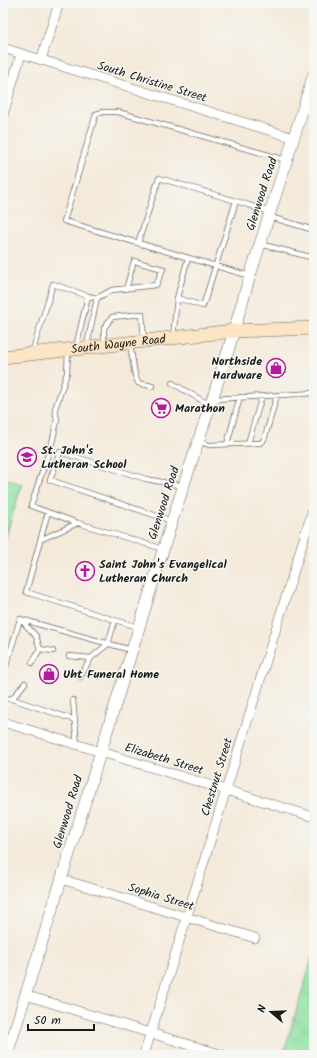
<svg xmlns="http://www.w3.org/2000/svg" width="317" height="1058" viewBox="0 0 317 1058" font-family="Kalam,sans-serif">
<defs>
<pattern id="park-crowns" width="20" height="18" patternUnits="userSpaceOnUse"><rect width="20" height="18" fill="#8ce1a2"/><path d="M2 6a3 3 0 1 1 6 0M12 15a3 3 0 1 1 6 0" fill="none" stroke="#78c08b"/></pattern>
</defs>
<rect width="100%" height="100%" fill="#f6f6f2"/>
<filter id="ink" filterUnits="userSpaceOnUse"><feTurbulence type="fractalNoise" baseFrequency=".025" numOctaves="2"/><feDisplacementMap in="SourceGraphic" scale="8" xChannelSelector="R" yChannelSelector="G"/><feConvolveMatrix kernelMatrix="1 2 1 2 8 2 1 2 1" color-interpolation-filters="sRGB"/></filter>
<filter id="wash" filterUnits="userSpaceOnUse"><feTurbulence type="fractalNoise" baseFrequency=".012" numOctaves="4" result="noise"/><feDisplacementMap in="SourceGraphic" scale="16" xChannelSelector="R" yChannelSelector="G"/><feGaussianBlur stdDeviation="0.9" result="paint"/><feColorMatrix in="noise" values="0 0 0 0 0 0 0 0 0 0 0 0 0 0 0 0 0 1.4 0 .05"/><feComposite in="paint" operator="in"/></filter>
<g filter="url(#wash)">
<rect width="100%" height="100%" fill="#f4eada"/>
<!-- park -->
<path fill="url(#park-crowns)" stroke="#547e5f" d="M314 952V1055H283Z"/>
<!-- garden -->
<path fill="#8ce1a2" stroke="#547e5f" d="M3 478 22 484 3 545Z"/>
</g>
<g filter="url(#ink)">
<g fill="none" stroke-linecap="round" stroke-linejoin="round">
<defs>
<path id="service" d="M236 201 159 178 138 243 250 276
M270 217 314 230
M138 243 64 221 96 114 103 112H118L286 160
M260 244 314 258
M97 298 112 290 156 285 163 269 134 261 126 289
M177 298 188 258
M173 337 177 298 203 306 236 201 270 212
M130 344 135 375 138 383 152 386
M104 345V328L112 317 142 314 144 340
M76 347 88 296 97 298 87 345
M68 351 67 373 55 409 57 420 53 439 31 506 78 523 163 549
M32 353 53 284 88 296
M172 383 210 405
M214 399 314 393
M198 441 209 445 260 443 263 441 265 437 277 395
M248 443 262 396
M227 444 240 397
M48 512 26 592 115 620 108 644 91 658 80 677
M172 521 50 480 60 452 146 479 183 486
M40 540 78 523
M20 619 36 636 40 649
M115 620 138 627
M69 656 91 658
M32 663 40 649 53 651
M3 676 20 619 131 650
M3 698 12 699 25 683
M12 699 75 720
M73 700 77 745"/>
<path id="minor" d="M307 3 314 5
M3 48 294 138
M41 60 59 3
M3 115 21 54
M3 722 314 817
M61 879 255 938
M25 995 223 1055
M144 1055 314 506"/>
<path id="tertiary" d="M7 1055 172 521 228 351 249 279 314 74"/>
<g id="secondary">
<path id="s1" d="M3 357 233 331 314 328"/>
</g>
</defs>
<!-- service casing -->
<use href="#service" stroke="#68645e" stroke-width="6"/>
<!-- minor casing -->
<use href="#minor" stroke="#68645e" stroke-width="10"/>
<!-- tertiary casing -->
<use href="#tertiary" stroke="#68645e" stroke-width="12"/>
<!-- secondary casing -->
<use href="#secondary" stroke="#68645e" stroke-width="14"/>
<!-- service -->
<use href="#service" stroke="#fff" stroke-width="4.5"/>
<!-- minor -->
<use href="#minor" stroke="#fff" stroke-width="9"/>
<!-- tertiary -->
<use href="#tertiary" stroke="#fff" stroke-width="11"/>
<!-- secondary -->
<use href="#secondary" stroke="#fce5c4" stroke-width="13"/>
</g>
</g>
<!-- icons -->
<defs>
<symbol id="shop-ring" viewBox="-11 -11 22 22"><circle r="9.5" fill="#f6f6f2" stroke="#b5179e" stroke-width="1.5"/><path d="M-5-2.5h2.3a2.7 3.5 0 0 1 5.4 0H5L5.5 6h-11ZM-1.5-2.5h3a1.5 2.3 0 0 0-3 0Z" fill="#b5179e"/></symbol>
<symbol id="supermarket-ring" viewBox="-11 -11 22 22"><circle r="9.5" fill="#f6f6f2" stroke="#b5179e" stroke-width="1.5"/><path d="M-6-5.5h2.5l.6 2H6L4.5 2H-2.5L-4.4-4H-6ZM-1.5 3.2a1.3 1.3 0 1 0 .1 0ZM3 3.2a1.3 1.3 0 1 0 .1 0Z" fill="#b5179e"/></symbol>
<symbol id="school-ring" viewBox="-11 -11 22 22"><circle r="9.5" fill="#f6f6f2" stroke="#b5179e" stroke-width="1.5"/><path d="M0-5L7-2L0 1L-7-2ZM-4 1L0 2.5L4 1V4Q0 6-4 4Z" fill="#b5179e"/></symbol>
<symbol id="church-ring" viewBox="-11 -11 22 22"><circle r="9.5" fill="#f6f6f2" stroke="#b5179e" stroke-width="1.5"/><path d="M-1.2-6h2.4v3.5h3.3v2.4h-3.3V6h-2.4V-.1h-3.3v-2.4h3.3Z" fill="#b5179e"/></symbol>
</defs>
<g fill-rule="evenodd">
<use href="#shop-ring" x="265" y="357" width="22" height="22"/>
<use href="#supermarket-ring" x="150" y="397" width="22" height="22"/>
<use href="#school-ring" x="16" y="446" width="22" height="22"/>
<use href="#church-ring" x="74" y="560" width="22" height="22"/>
<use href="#shop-ring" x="38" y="663" width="22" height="22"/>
</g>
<g text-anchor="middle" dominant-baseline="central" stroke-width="3" stroke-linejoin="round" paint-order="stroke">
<!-- street labels -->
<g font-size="12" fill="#1c1c1c" stroke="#f6f6f2">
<text transform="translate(152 82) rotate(17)">South Christine Street</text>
<text transform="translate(262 194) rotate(-72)">Glenwood Road</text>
<text stroke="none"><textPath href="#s1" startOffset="116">South Wayne Road</textPath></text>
<text transform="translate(164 503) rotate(-72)">Glenwood Road</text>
<text transform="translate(164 759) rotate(17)">Elizabeth Street</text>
<text transform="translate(217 777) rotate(-73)">Chestnut Street</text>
<text transform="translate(68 812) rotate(-73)">Glenwood Road</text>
<text transform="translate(161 897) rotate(17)">Sophia Street</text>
</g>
<!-- poi labels -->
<g font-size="12" font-weight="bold" fill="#1c1c1c" stroke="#f6f6f2" text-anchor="start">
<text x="262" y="361" text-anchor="end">Northside<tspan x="262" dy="14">Hardware</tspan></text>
<text x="175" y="408">Marathon</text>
<text x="41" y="450">St. John's<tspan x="41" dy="14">Lutheran School</tspan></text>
<text x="99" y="564">Saint John's Evangelical<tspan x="99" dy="14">Lutheran Church</tspan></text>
<text x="63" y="674">Uht Funeral Home</text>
</g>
</g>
<!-- margin -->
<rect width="317" height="1058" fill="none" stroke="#f6f6f2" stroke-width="16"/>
<!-- north arrow -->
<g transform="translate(271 1012) rotate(289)" stroke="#f6f6f2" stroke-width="3" paint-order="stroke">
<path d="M0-3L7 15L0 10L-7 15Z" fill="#1c1c1c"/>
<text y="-6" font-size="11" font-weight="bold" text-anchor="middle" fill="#1c1c1c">N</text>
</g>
<!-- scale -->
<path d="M28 1024v6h66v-6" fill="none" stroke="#1c1c1c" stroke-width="2"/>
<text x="34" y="1024" font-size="12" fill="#1c1c1c" stroke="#f6f6f2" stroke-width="3" paint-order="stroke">50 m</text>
</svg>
